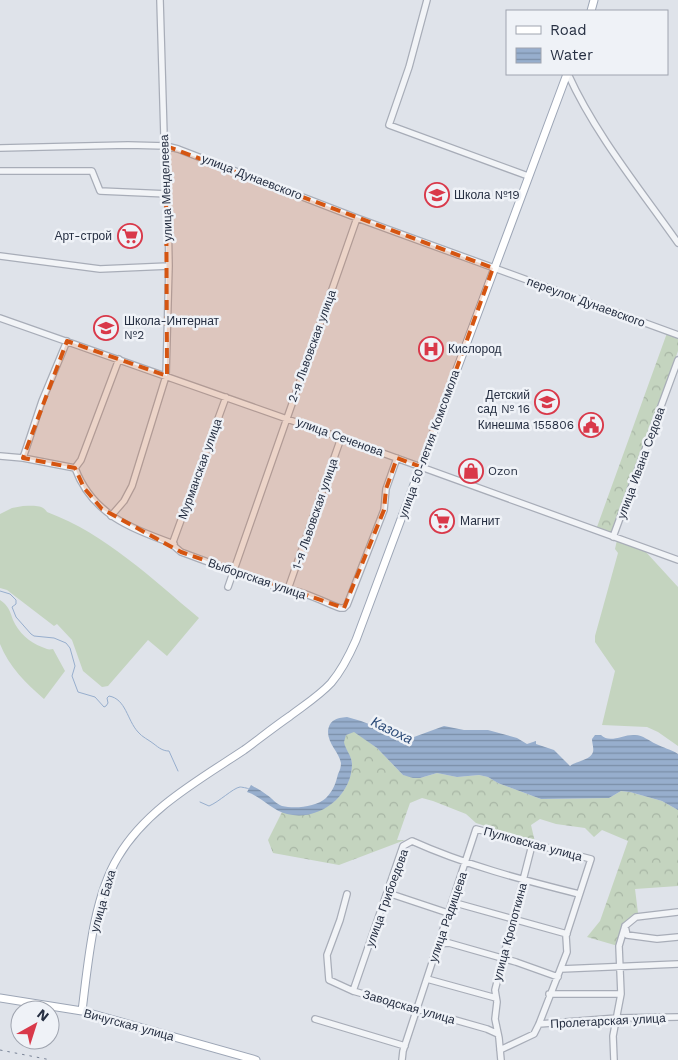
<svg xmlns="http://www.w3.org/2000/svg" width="678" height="1060" viewBox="0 0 678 1060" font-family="'Work Sans',sans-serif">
<defs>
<pattern id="forest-crowns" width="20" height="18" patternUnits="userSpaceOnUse" patternTransform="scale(1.25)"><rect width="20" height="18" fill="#c4d4bf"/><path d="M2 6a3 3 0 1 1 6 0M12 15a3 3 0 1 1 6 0" fill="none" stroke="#a8b6a5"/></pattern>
<pattern id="water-rules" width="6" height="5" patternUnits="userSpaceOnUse" patternTransform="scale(1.25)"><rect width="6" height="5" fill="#97aecd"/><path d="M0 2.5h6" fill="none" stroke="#7b8ea8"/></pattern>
</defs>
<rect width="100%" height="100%" fill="#dfe3ea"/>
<!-- forest -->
<path fill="url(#forest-crowns)" d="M667 333 678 337V351L612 533 597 527Z
M354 731 377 748 403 775 420 778 437 773 457 777 479 775 488 777 498 783 541 799 609 798 621 791 630 792 662 801 678 810V886L635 889 638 913C621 922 620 928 618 946L587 937 600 921 628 841 602 830 594 837 585 828 556 824 540 819 531 825 535 842 476 823 466 814 433 801 422 798 410 803 397 840H405L339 865 273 853 268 840 282 812C315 822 351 800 352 764 352 756 345 750 343 742L346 735Z"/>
<!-- garden -->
<path fill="#c4d4bf" d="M23 506C32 506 42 504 47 512 106 534 152 579 199 618L167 656 148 640 108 686 102 687 83 671 72 640 57 624 54 626 7 590 0 588V514L12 508Z
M617 540 645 551 678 587V746L658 732 647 727 602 725 615 671 595 642V636L618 553 615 549Z
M0 600C8 605 10 611 13 620 19 633 29 642 42 647 47 649 48 650 53 649L65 671 44 699C26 683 9 667 0 644 0 635 0 610 0 600Z"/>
<!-- water -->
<path fill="url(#water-rules)" d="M347 717 361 721 405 738 414 737 444 726 464 730H488L517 738 527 744 536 741V744L554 750 570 766C576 761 591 760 593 752 594 748 592 743 592 739L595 735H601C610 744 623 734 635 735 643 735 649 741 656 744 663 748 671 749 678 754V810L662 801 630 792 621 791 609 798 541 799 498 783 488 777 479 775 457 777 437 773 420 778H413L403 775 377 748 354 732 346 735 344 742C345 749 352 756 352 764 352 796 319 822 287 814 271 810 262 797 247 792L251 785C256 788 262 791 267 795 272 798 276 804 282 806 295 809 316 807 326 798 333 791 336 783 338 774 340 770 341 767 341 763 339 752 328 744 328 732 329 720 336 718 347 717Z"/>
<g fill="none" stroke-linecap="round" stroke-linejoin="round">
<!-- stream -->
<path stroke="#97aecd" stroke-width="1" d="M0 591 10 594 16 600V604L12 607 16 617 31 634 34 636 54 638 66 643 70 648 75 666 72 676 78 692 95 697 104 707 106 706 108 703 107 698 109 696C126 699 127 720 138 732 142 737 149 740 154 744 159 748 163 751 169 751L178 771
M200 802 209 806C219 802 233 788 240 787 241 787 248 788 249 789"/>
<defs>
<path id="minor" d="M427 0 409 67 389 125 528 176
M568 74C595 134 640 189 678 243
M0 148 128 145 166 146 178 149 357 218 678 335
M0 171H92L100 191 168 194
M0 256 100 269 169 266
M0 318 341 438 678 560
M226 397 173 542 174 546 181 552 284 590C297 588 326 603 340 608H344L347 605 384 510 386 489 397 458
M0 456 23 458 75 468
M23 458 42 401 67 341
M75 468C92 514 131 529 174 544
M75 468 81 460 119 359
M111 516 124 501 132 486 166 376 169 266 167 157 164 136 160 0
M613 537 678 360
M228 587 357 218
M288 589 341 438
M388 893 448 913
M347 894 340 920 327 955 329 980 353 991
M452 902 567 934
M625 926 627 935 657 939 678 937
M438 944 449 943 516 962 558 977
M561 969 678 964
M427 979 496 998
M549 994H621
M315 1019 405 1046
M539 1024 617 1018 678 1017
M498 1034 487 1029 353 991 403 846 412 841C465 865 523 880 579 894
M402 1060 403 1051 476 829 591 859 566 936 567 952 539 1024 534 1034 500 1050
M501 1060 499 1038 495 1019 497 1002 495 990 532 845
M614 1060 613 1036 621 994 619 946 625 926 636 917 678 912"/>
<path id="major" d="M591 11 594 0
M0 998 82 1011 256 1060
M82 1011C88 964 93 898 118 857 146 809 199 780 244 750 259 739 274 727 290 716 303 706 319 696 331 683 342 670 349 656 356 640L567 74"/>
</defs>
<!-- minor casing -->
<use href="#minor" stroke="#a8adb8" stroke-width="8"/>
<!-- major casing -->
<use href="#major" stroke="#9da6b6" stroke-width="9"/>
<!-- minor -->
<use href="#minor" stroke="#f2f4f7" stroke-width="5.5"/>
<!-- major -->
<use href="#major" stroke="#fff" stroke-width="7"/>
<!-- rail -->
<path stroke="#778194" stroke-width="1" stroke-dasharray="2.5 5" stroke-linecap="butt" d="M0 1050 51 1060"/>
</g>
<!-- marked area -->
<path fill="#d55511" fill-opacity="0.2" stroke="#d55511" stroke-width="4" stroke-dasharray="10 6" stroke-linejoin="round" d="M166 146 493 268 421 467 397 458 386 489 384 510 344 608 181 552 102 509 84 488 75 468 23 458 67 341 167 376Z"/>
<!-- icons -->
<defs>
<symbol id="school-ring" viewBox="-11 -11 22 22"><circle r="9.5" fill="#eff2f7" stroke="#d9394a" stroke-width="1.5"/><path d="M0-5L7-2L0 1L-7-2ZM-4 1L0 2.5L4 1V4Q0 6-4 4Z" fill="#d9394a"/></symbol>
<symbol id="supermarket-ring" viewBox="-11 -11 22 22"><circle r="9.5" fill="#eff2f7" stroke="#d9394a" stroke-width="1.5"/><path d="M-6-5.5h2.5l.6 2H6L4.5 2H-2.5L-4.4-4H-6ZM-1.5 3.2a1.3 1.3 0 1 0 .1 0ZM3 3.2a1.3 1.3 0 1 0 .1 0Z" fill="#d9394a"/></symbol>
<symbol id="hospital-ring" viewBox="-11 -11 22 22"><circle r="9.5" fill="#eff2f7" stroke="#d9394a" stroke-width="1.5"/><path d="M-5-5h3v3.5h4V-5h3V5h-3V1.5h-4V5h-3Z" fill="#d9394a"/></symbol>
<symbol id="civic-ring" viewBox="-11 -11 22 22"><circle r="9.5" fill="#eff2f7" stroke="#d9394a" stroke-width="1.5"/><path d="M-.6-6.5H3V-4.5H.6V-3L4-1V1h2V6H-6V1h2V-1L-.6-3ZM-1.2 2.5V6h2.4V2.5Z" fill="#d9394a"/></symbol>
<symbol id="shop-ring" viewBox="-11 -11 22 22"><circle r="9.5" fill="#eff2f7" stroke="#d9394a" stroke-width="1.5"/><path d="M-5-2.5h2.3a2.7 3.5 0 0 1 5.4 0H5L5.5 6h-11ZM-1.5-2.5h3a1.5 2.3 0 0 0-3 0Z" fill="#d9394a"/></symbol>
</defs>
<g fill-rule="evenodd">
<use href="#school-ring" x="423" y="181" width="28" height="28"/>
<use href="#supermarket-ring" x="116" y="222" width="28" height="28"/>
<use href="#school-ring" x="92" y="314" width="28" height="28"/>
<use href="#hospital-ring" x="417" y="335" width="28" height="28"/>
<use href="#school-ring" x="533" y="388" width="28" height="28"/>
<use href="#civic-ring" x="577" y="411" width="28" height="28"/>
<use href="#shop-ring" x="457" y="457" width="28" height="28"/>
<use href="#supermarket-ring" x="428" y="507" width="28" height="28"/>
</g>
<g text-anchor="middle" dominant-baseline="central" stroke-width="5" stroke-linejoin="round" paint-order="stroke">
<!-- street labels -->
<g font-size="12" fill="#262f42" stroke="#eff2f7">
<text transform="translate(252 177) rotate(21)">улица Дунаевского</text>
<text transform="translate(166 188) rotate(-92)">улица Менделеева</text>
<text transform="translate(586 302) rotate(20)">переулок Дунаевского</text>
<text transform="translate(312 346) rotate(-70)">2-я Львовская улица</text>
<text transform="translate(340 437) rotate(20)">улица Сеченова</text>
<text transform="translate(429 444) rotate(-70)">улица 50-летия Комсомола</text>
<text transform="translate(641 463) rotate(-70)">улица Ивана Седова</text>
<text transform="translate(200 469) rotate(-70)">Мурманская улица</text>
<text transform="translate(315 514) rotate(-71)">1-я Львовская улица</text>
<text transform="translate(257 579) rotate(19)">Выборгская улица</text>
<text transform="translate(533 844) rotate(15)">Пулковская улица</text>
<text transform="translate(387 898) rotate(-70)">улица Грибоедова</text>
<text transform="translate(103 901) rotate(-74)">улица Баха</text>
<text transform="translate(448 917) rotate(-71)">улица Радищева</text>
<text transform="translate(510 932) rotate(-75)">улица Кропоткина</text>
<text transform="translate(409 1007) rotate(16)">Заводская улица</text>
<text transform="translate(608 1021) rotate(-3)">Пролетарская улица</text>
<text transform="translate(129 1025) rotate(15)">Вичугская улица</text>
</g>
<!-- poi labels -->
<g font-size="12" fill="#262f42" stroke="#eff2f7" text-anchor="start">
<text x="454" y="195">Школа №19</text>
<text x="112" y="236" text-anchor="end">Арт-строй</text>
<text x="124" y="321">Школа-Интернат<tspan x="124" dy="14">№2</tspan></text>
<text x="448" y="349">Кислород</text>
<text x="530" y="395" text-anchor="end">Детский<tspan x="530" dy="14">сад № 16</tspan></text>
<text x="574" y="425" text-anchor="end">Кинешма 155806</text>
<text x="488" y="471">Ozon</text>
<text x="460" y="521">Магнит</text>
</g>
<!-- water labels -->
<g font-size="14" font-style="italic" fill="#2d4c79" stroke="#eff2f7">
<text transform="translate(392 730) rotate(26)">Казоха</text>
</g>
</g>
<!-- legend -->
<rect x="506" y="10" width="162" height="65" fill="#eff2f7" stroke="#9fa4af"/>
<rect x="516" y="26" width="25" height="8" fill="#ffffff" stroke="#9fa4af"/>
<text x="550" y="35" font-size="15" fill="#262f42">Road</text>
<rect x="516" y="48" width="25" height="15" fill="url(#water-rules)" stroke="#9fa4af"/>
<text x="550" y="60" font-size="15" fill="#262f42">Water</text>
<!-- north arrow -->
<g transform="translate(35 1025) rotate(39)"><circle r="24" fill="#eff2f7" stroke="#9fa4af"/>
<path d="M0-4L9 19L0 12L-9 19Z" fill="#d9394a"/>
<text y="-8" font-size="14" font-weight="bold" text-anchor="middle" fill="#262f42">N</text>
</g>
</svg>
